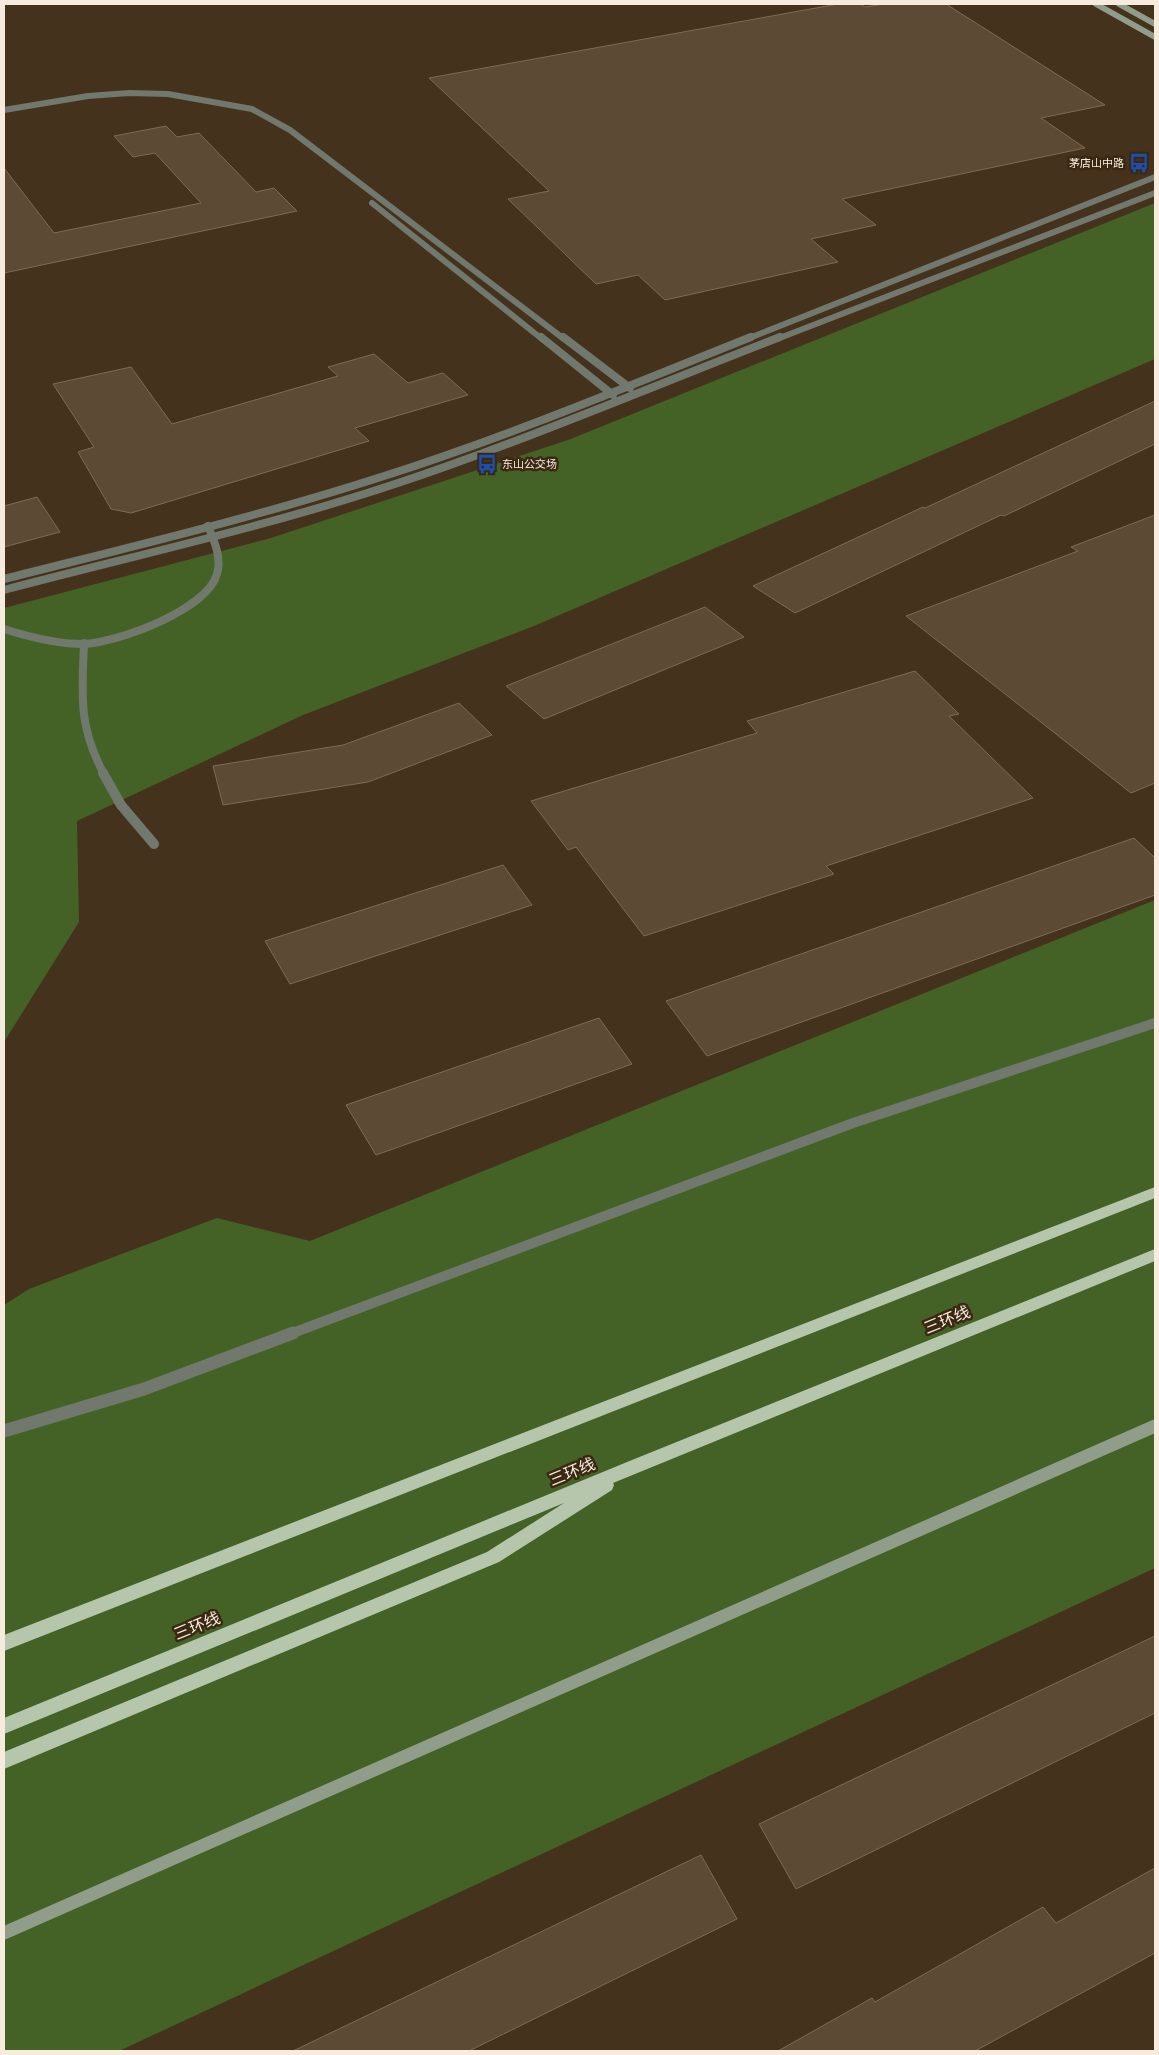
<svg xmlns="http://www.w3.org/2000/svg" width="1159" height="2055" viewBox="0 0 1159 2055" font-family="Rubik,'Noto Sans SC',sans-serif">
<rect width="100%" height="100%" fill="#45321d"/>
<!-- green -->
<path fill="#446225" d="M1155 203V359L534 626 303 715 77 821 79 922 4 1042V608L271 538 568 440Z
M1155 900V1568L119 2051H4V1305L29 1289 217 1218 310 1241Z"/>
<!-- building -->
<path fill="#5d4a34" stroke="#7f6b54" d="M838 4H860L865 7 884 4H946L1105 105 1041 118 1085 148 842 199 876 225 811 239 838 262 665 300 638 275 596 284 508 199 549 191 429 78Z
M166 126 177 137 199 133 256 192 274 188 297 211 4 273V168L54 233 201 203 155 153 133 157 114 136Z
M374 354 408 383 443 373 468 395 355 428 369 441 131 513 111 509 78 452 94 447 53 384 131 367 172 424 338 376 328 367Z
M1155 401V444L1004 516 1001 515 795 613 753 586 923 507 925 508Z
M37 497 60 532 4 547V506Z
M1155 515V783L1131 793 906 616 1078 551 1071 547Z
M705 607 744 637 544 719 506 686Z
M915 671 959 714 949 716 1033 798 826 866 834 874 644 936 576 847 568 850 531 801 757 733 747 721Z
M459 703 492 735 368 782 223 805 213 766 343 745Z
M1134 838 1155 858V895L707 1056 666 1001Z
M503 865 532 905 290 984 265 941Z
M599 1018 632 1064 376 1155 346 1105Z
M1155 1636V1713L796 1889 759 1824Z
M701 1855 737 1919 469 2051H293Z
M1155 1868V1953L975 2051H778L872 1998 875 2002 1043 1907 1056 1923Z"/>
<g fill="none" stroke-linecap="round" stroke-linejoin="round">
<!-- minor-far2 -->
<path stroke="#71786d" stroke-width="8" d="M4 629C29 637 56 644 83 644 117 643 207 610 217 574 222 558 214 540 208 526
M84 643C82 695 78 726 104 774"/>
<!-- minor-far1 -->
<path stroke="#71786d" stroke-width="10" d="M103 773 121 805 154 844
M290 1334 853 1123 1155 1023"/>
<!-- minor -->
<path stroke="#71786d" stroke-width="13" d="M4 1431 144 1389 293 1333"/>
<!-- tertiary-far1 -->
<path stroke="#71786d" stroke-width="6" d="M4 110 88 96 129 93 168 94 252 109 290 130 564 339
M372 203 542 339
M747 339 1155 177
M777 339 1155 193"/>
<!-- tertiary -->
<path stroke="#71786d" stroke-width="8" d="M541 337 613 395
M563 337 630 388
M4 579C130 547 257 517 381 477 507 437 628 386 751 337
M4 590C133 556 265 527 392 485 524 441 651 387 780 337"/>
<!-- secondary-far1 -->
<path stroke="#919d8b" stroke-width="6" d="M1096 4 1155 37
M1119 4 1155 24"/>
<!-- secondary -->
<path stroke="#919d8b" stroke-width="13" d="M4 1933 1155 1426"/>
<!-- trunk -->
<path fill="#b5c6ac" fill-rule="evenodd" d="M1155 1187V1198L4 1651V1635Z
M1155 1249V1261L613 1483 614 1485 612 1490 499 1562 4 1769V1752L487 1552 564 1503 4 1734V1718L632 1460Z"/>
</g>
<!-- icons -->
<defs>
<symbol id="bus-bare" viewBox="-9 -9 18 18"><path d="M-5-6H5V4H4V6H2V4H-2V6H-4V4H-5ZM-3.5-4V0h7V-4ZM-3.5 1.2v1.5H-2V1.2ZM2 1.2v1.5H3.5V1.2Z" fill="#1a4fb4" stroke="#3a2813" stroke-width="2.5" paint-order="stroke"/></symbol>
</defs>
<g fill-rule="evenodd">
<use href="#bus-bare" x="1125" y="149" width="28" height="28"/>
<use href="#bus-bare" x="473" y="450" width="28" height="28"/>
</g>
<g text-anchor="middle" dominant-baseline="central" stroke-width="5" stroke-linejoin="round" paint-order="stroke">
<!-- far-poi labels -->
<g font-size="11" fill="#f7ebde" stroke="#3a2813" text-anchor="end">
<text x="1124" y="163">茅店山中路</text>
<text x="502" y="464" text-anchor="start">东山公交场</text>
</g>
<!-- near-street labels -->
<g font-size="16" fill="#f7ebde" stroke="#3a2813">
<text transform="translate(947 1320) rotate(-22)">三环线</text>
<text transform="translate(572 1472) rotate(-22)">三环线</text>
<text transform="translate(197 1626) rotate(-22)">三环线</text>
</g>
</g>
<!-- border -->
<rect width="1159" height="2055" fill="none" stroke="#f7ebde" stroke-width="10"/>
</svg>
